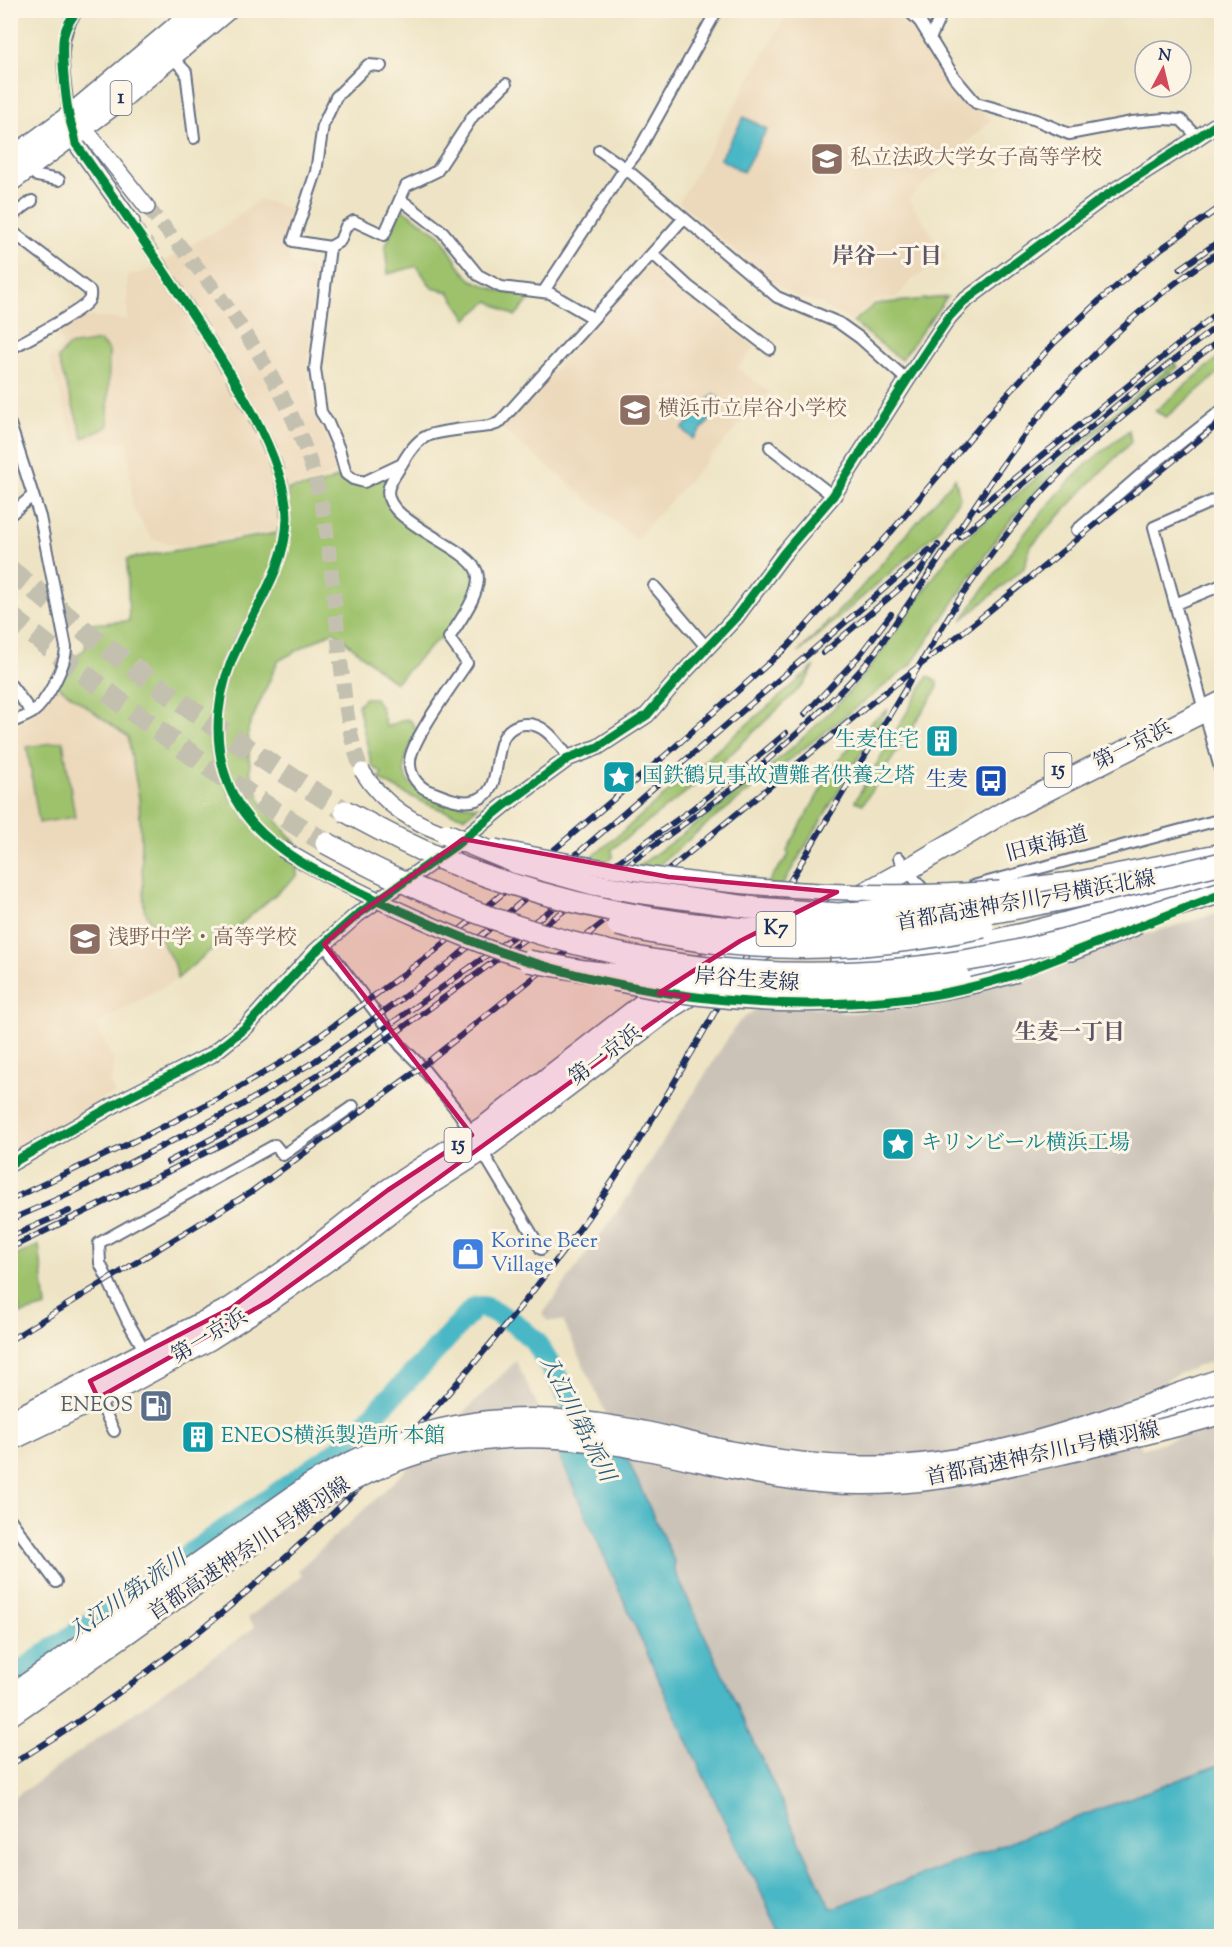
<svg xmlns="http://www.w3.org/2000/svg" width="1232" height="1947" viewBox="0 0 1232 1947" font-family="'Sorts Mill Goudy','Noto Serif JP',serif">
<rect width="100%" height="100%" fill="#fcf5e5"/>
<filter id="ink" filterUnits="userSpaceOnUse"><feTurbulence type="fractalNoise" baseFrequency=".0167" numOctaves="2"/><feDisplacementMap in="SourceGraphic" scale="12" xChannelSelector="R" yChannelSelector="G"/><feConvolveMatrix kernelMatrix="1 2 1 2 8 2 1 2 1" color-interpolation-filters="sRGB"/></filter>
<filter id="wash" filterUnits="userSpaceOnUse"><feTurbulence type="fractalNoise" baseFrequency=".008" numOctaves="4" result="noise"/><feDisplacementMap in="SourceGraphic" scale="24" xChannelSelector="R" yChannelSelector="G"/><feGaussianBlur stdDeviation="1.35" result="paint"/><feColorMatrix in="noise" values="0 0 0 0 0 0 0 0 0 0 0 0 0 0 0 0 0 1.4 0 .05"/><feComposite in="paint" operator="in"/></filter>
<g filter="url(#wash)">
<rect width="100%" height="100%" fill="#eee4c5"/>
<!-- built -->
<path fill="#ecd8ba" d="M789 11H904L917 24 971 105 992 119 909 199 947 258 912 280 897 297 875 301 849 320 824 307 823 303 794 296 764 275 679 202Z
M260 199 294 210 287 229 290 264 310 267 314 274 307 371 315 413 325 430 338 471 317 482 285 487 284 528 182 546 152 539 133 509 128 441 76 443 49 360 63 345 57 331 79 316 127 319V276L153 270 190 245 223 227Z
M651 263 755 347 738 368 769 392 636 539 502 428Z
M57 685 128 737 139 798 144 909 176 968 177 979 95 1025 114 1061 110 1083 115 1093 99 1100 101 1104 11 1153 10 729 33 714Z"/>
<!-- industrial -->
<path fill="#cbc3b8" d="M1221 912V1358L1182 1372 1124 1402 1142 1449 1221 1423V1764L832 1908 830 1907 674 1569V1561L563 1321H548L542 1315 632 1191 733 1030 740 1021 758 1007 831 1008 843 1013H856L906 1006Z
M516 1361 548 1427 664 1691 747 1869 754 1877 781 1936H11V1800L255 1627 248 1618 302 1575 298 1570 379 1496Z"/>
<!-- green -->
<path fill="#9ec26c" stroke="#5c7865" stroke-width="1.5" d="M401 208 440 235 462 270 472 280 501 292 533 296 515 316 489 301 467 319 449 292 432 288 417 266 388 274 385 248Z
M947 297 901 360 853 322 875 304Z
M100 341 109 351 108 427 83 438 58 359 68 346Z
M1221 355V371L1166 417 1155 411Z
M1175 363 1178 367 1107 423 1055 471 1022 507 1003 529 911 665 702 828 618 900 598 895C678 838 760 781 830 712 877 665 910 609 949 556 957 546 969 537 978 527Z
M1129 430 1131 442 1090 483 1031 546 1024 568 962 620C1000 565 1038 511 1086 465 1099 453 1115 442 1129 430Z
M402 464 389 500 470 560 478 582 449 638 438 639 395 683 333 631 278 661 248 729 250 771 261 802 297 845V876L177 979 176 968 144 909 139 798 128 737 57 685 69 662 85 649 89 624 129 621 127 559 288 531V489L317 486 346 474 358 481Z
M955 478 960 498 937 532 798 653 859 590Z
M815 666 804 684 711 773 612 849 613 857 570 887 559 883 609 843Z
M928 676 937 682V689L863 804 855 801Z
M365 698H375L381 708 386 727 406 719 411 721 417 731C400 766 394 785 437 798 452 803 463 806 478 806L465 817C433 809 407 795 379 779L382 773 372 766 358 705Z
M888 709 763 917 750 915 773 875 789 855 787 850 834 766 850 747 847 741Z
M63 741 75 817 39 823 27 747Z
M39 1245 46 1307 21 1314 11 1281V1258Z"/>
<!-- water -->
<path fill="#4ab7c5" stroke="#327392" stroke-width="1.5" d="M744 117 767 129 743 172 720 159Z
M714 394 725 404 693 439 682 429Z
M556 1448 625 1454 674 1561V1569L830 1907 833 1908 1221 1764V1936H781L754 1877 747 1869 664 1691Z"/>
<g fill="none" stroke-linecap="round" stroke-linejoin="round">
<!-- river -->
<path stroke="#4ab7c5" stroke-width="22" d="M10 1679 338 1451 424 1363 472 1310 477 1307H483L493 1311 514 1323 535 1341 566 1392 588 1437"/>
</g>
</g>
<g filter="url(#ink)">
<g fill="none" stroke-linecap="round" stroke-linejoin="round">
<!-- secondary-tunnel -->
<path stroke="#c4c0b0" stroke-width="15" stroke-dasharray="15 8" stroke-linecap="butt" d="M147 207C227 300 307 403 326 528 332 573 336 619 341 664 345 701 348 736 362 771
M132 222C172 283 213 342 248 406 263 436 280 465 285 498 293 555 263 595 239 642 212 699 207 772 251 822 260 832 271 840 282 849"/>
<!-- highway-tunnel -->
<path stroke="#c4c0b0" stroke-width="21" stroke-dasharray="21 10" stroke-linecap="butt" d="M10 570C43 596 74 623 107 648 184 706 263 761 345 811
M10 616C112 697 214 776 326 843"/>
<defs>
<path id="street" d="M908 10 920 22 954 77 976 103 1036 120 1069 134 1132 122 1164 119 1181 120 1198 137
M930 39 943 10
M172 57 186 72 194 138
M381 66 368 65 336 97 323 125 316 172 293 241 330 247 340 241 346 226 354 221 384 235 406 186 437 171 473 116 506 84
M69 117C66 83 53 38 78 10
M599 150 625 168 777 297 839 323 860 338 907 380
M28 168 37 176 59 180
M400 199 443 232 478 275 501 287 550 293 593 318
M10 217 32 201
M10 230 90 291C90 295 91 297 89 300 83 311 24 341 10 349
M330 247 315 369 321 412 328 423 339 449 346 474 353 479 364 482 402 464
M653 254 688 286 770 349
M544 291 625 168 639 150 717 10
M10 424 40 517 66 647C66 665 47 702 32 713 25 717 17 720 10 723
M770 447 833 496
M1222 497 1154 527 1222 776
M10 515 32 496
M1077 530 1146 470 1222 410
M654 586 707 648
M1175 604 1222 585
M10 684 32 713
M569 758C557 742 543 719 519 725 484 735 511 794 472 801 458 803 445 797 432 792 419 788 409 776 410 761 411 740 454 683 467 663L449 638C459 622 483 591 477 572 469 546 378 520 389 487 391 480 397 473 400 467 406 457 415 441 427 436 440 430 474 428 490 426L499 423 684 218
M899 858 907 870 927 894
M973 886 1222 819
M324 944 401 1046 421 1066 459 1113 541 1249
M145 1351 128 1322 100 1263 99 1243 275 1145 283 1155 353 1106
M97 1396 114 1431
M10 1519 56 1582"/>
<path id="secondary" d="M132 222 76 144 75 134H89L147 207
M1000 889 1079 879 1222 851
M1071 953 1135 928
M10 1164 123 1100 211 1055 246 1027 315 952 357 915 456 845 505 805 569 758 598 747 647 715 684 672 736 617 784 553 833 496 907 380 949 317 963 302 1101 199 1180 149 1222 121"/>
<path id="highway" d="M10 160 69 117 197 10
M10 181 119 100 226 10
M823 916 907 870 1006 811 1222 702
M841 960C890 956 938 952 987 942 1066 926 1143 900 1222 880
M960 978 1038 958 1078 944
M1162 1420 1222 1401
M10 1422 231 1308 294 1265 388 1190 487 1125 646 1002 745 939
M10 1440 131 1382 210 1339 269 1301 349 1245 411 1196 481 1151 674 1005 750 957 775 943"/>
</defs>
<!-- street casing -->
<use href="#street" stroke="#656e82" stroke-width="14"/>
<!-- secondary casing -->
<use href="#secondary" stroke="#656e82" stroke-width="18"/>
<!-- highway casing -->
<use href="#highway" stroke="#656e82" stroke-width="24"/>
<!-- street -->
<use href="#street" stroke="#fff" stroke-width="10"/>
<!-- secondary -->
<use href="#secondary" stroke="#fff" stroke-width="15"/>
<!-- highway -->
<use href="#highway" stroke="#fff" stroke-width="21"/>
<defs>
<path id="rail" d="M1180 269 1222 239
M979 507 1222 309
M960 537 1122 401 1222 322
M913 582 938 545
M823 653 917 574
M805 714 859 656 891 614
M168 1162 249 1119 336 1063 688 812 741 771 786 733
M10 1200 149 1134 233 1091 294 1055 436 950 668 753 788 646 891 532 1002 400 1055 342 1100 300 1162 248 1222 206
M10 1220 69 1194 242 1105 315 1061 393 1005 448 964 520 903 929 550
M10 1237 69 1211
M10 1248 167 1172 254 1128 343 1071 747 778C788 742 829 706 865 665 879 649 890 630 902 613 934 568 964 522 994 477 1055 388 1131 309 1222 250
M10 1340 251 1192 411 1075 644 890 875 700 977 621 1222 421
M10 1765C76 1726 138 1680 197 1633 344 1515 473 1377 583 1224 657 1121 716 1008 780 898 838 800 898 702 956 604 988 558 1021 512 1061 472 1110 423 1167 382 1222 338"/>
</defs>
<!-- rail casing -->
<use href="#rail" stroke="#1b2f5e" stroke-width="6"/>
<!-- rail -->
<use href="#rail" stroke="#fcf5e5" stroke-width="4" stroke-dasharray="11" stroke-linecap="butt"/>
<defs>
<path id="secondary-bridge" d="M362 771C384 806 415 825 455 837
M495 847C661 883 831 901 1000 889
M282 849C327 876 373 899 421 920 459 937 498 953 538 964
M614 983C746 1012 888 1012 1017 974"/>
<path id="highway-bridge" d="M345 811C384 832 423 853 464 868 587 913 720 937 851 929 976 921 1100 893 1222 863
M446 834 517 863 593 884 637 892 755 908 839 914 992 899
M326 843C537 959 754 1000 992 956 1070 941 1146 915 1222 892
M618 925C741 955 860 954 983 927
M528 961 584 971 759 990H844L886 988 960 978
M10 1696 307 1487C409 1424 503 1407 621 1428 660 1434 698 1446 737 1453 777 1461 819 1466 859 1467 987 1470 1103 1420 1222 1379
M10 1715C75 1670 139 1624 203 1579 274 1528 349 1469 436 1448 484 1436 535 1434 585 1440 666 1448 743 1476 824 1482 908 1489 981 1472 1063 1453 1116 1441 1169 1429 1222 1413"/>
</defs>
<!-- secondary-bridge casing -->
<use href="#secondary-bridge" stroke="#656e82" stroke-width="18" stroke-linecap="butt"/>
<!-- highway-bridge casing -->
<use href="#highway-bridge" stroke="#656e82" stroke-width="24" stroke-linecap="butt"/>
<!-- secondary-bridge -->
<use href="#secondary-bridge" stroke="#fff" stroke-width="15"/>
<!-- highway-bridge -->
<use href="#highway-bridge" stroke="#fff" stroke-width="21"/>
<defs>
<path id="cycleway" d="M78 10C71 18 66 26 64 35 60 50 66 101 69 116 71 126 75 134 76 144 114 197 151 251 187 306 222 359 287 455 287 518 286 565 259 601 240 642 217 687 210 738 229 786 253 846 321 874 375 899 425 922 476 945 528 961 652 999 789 1014 918 997 952 993 985 984 1017 974L1222 894
M10 1164 123 1100 211 1055 246 1027 315 952 357 915 456 845 505 805 569 758 598 747 647 715 684 672 736 617 784 553 833 496 907 380 949 317 963 302 1101 199 1180 149 1222 121"/>
</defs>
<!-- cycleway casing -->
<use href="#cycleway" stroke="#fcf5e5" stroke-width="13"/>
<!-- cycleway -->
<use href="#cycleway" stroke="#00873e" stroke-width="9"/>
</g>
</g>
<!-- marked area -->
<path fill="#c2185b" fill-opacity="0.2" stroke="#c2185b" stroke-width="4.5" stroke-linejoin="round" d="M463 839 669 877 837 892 740 941 659 993 689 996 269 1301 98 1398 90 1381 231 1308 388 1190 472 1135 324 944 357 915Z"/>
<!-- icons -->
<defs>
<symbol id="school-square" viewBox="-11 -11 22 22"><rect x="-9" y="-9" width="18" height="18" rx="4" fill="#8d6e63" stroke="#fcf5e5"/><path d="M0-5L7-2L0 1L-7-2ZM-4 1L0 2.5L4 1V4Q0 6-4 4Z" fill="#fff"/></symbol>
<symbol id="building-square" viewBox="-11 -11 22 22"><rect x="-9" y="-9" width="18" height="18" rx="4" fill="#0f9aa8" stroke="#fcf5e5"/><path d="M-4-6H4V6H1V3H-1V6H-4ZM-2.5-4.3h1.7v1.8h-1.7ZM.8-4.3h1.7v1.8H.8ZM-2.5-1h1.7V.8h-1.7ZM.8-1h1.7V.8H.8Z" fill="#fff"/></symbol>
<symbol id="sight-square" viewBox="-11 -11 22 22"><rect x="-9" y="-9" width="18" height="18" rx="4" fill="#0f9aa8" stroke="#fcf5e5"/><path d="M0-6L1.8-2.2L6-1.7L2.9 1.2L3.7 5.4L0 3.3L-3.7 5.4L-2.9 1.2L-6-1.7L-1.8-2.2Z" fill="#fff"/></symbol>
<symbol id="bus-square" viewBox="-11 -11 22 22"><rect x="-9" y="-9" width="18" height="18" rx="4" fill="#1a4fb4" stroke="#fcf5e5"/><path d="M-5-6H5V4H4V6H2V4H-2V6H-4V4H-5ZM-3.5-4V0h7V-4ZM-3.5 1.2v1.5H-2V1.2ZM2 1.2v1.5H3.5V1.2Z" fill="#fff"/></symbol>
<symbol id="shop-square" viewBox="-11 -11 22 22"><rect x="-9" y="-9" width="18" height="18" rx="4" fill="#3f7fe0" stroke="#fcf5e5"/><path d="M-5-2.5h2.3a2.7 3.5 0 0 1 5.4 0H5L5.5 6h-11ZM-1.5-2.5h3a1.5 2.3 0 0 0-3 0Z" fill="#fff"/></symbol>
<symbol id="fuel-square" viewBox="-11 -11 22 22"><rect x="-9" y="-9" width="18" height="18" rx="4" fill="#5c6f8a" stroke="#fcf5e5"/><path d="M-5.5-6h7V0h2V4h1.3V-2.5L3-4.5l.8-.8L6-3V5H2.5V1h-1V6h-7ZM-4.2-4.7v3.2H.2V-4.7Z" fill="#fff"/></symbol>
</defs>
<g fill-rule="evenodd">
<use href="#school-square" x="808" y="140" width="38" height="38"/>
<use href="#school-square" x="616" y="391" width="38" height="38"/>
<use href="#building-square" x="923" y="722" width="38" height="38"/>
<use href="#sight-square" x="600" y="758" width="38" height="38"/>
<use href="#bus-square" x="972" y="762" width="38" height="38"/>
<use href="#school-square" x="66" y="920" width="38" height="38"/>
<use href="#sight-square" x="879" y="1125" width="38" height="38"/>
<use href="#shop-square" x="449" y="1235" width="38" height="38"/>
<use href="#fuel-square" x="137" y="1387" width="38" height="38"/>
<use href="#building-square" x="179" y="1418" width="38" height="38"/>
</g>
<g text-anchor="middle" dominant-baseline="central" stroke-width="6" stroke-linejoin="round" paint-order="stroke">
<!-- shield labels -->
<g fill="#fcf5e5" stroke="#5e6a86" stroke-width="1.5">
<rect x="110.5" y="81" width="21" height="34" rx="4.5"/>
<rect x="1044.5" y="753" width="27" height="34" rx="4.5"/>
<rect x="756.5" y="912" width="39" height="34" rx="4.5"/>
<rect x="444.5" y="1128" width="27" height="34" rx="4.5"/>
</g>
<g font-size="20" font-weight="bold" fill="#1b2f5e">
<text x="121" y="98">1</text>
<text x="1058" y="770">15</text>
<text x="776" y="929">K7</text>
<text x="458" y="1145">15</text>
</g>
<!-- education labels -->
<g font-size="21" fill="#785e54" stroke="#fcf5e5" text-anchor="start">
<text x="850" y="159">私立法政大学女子高等学校</text>
<text x="658" y="410">横浜市立岸谷小学校</text>
<text x="108" y="939">浅野中学・高等学校</text>
</g>
<!-- culture labels -->
<g font-size="21" fill="#0d838f" stroke="#fcf5e5" text-anchor="start">
<text x="919" y="741" text-anchor="end">生麦住宅</text>
<text x="642" y="777">国鉄鶴見事故遭難者供養之塔</text>
<text x="921" y="1144">キリンビール横浜工場</text>
<text x="221" y="1437">ENEOS横浜製造所 本館</text>
</g>
<!-- street labels -->
<g font-size="21" fill="#1b2f5e" stroke="#fcf5e5">
<text transform="translate(1133 746) rotate(-27)">第一京浜</text>
<text transform="translate(1047 845) rotate(-15)">旧東海道</text>
<text transform="translate(1026 902) rotate(-10)">首都高速神奈川7号横浜北線</text>
<text transform="translate(747 981) rotate(4)">岸谷生麦線</text>
<text transform="translate(606 1056) rotate(-37)">第一京浜</text>
<text transform="translate(210 1337) rotate(-31)">第一京浜</text>
<text transform="translate(1043 1455) rotate(-12)">首都高速神奈川1号横羽線</text>
<text transform="translate(250 1550) rotate(-34)">首都高速神奈川1号横羽線</text>
</g>
<!-- transit labels -->
<g font-size="21" fill="#164399" stroke="#fcf5e5" text-anchor="end">
<text x="968" y="781">生麦</text>
</g>
<!-- shop labels -->
<g font-size="21" fill="#366cbe" stroke="#fcf5e5" text-anchor="start">
<text x="491" y="1242">Korine Beer<tspan x="491" dy="24">Village</tspan></text>
</g>
<!-- service labels -->
<g font-size="21" fill="#4e5e75" stroke="#fcf5e5" text-anchor="end">
<text x="133" y="1406">ENEOS</text>
</g>
<!-- neighbourhood labels -->
<g font-size="22" font-weight="bold" fill="#5c5467" stroke="#fcf5e5">
<text x="887" y="258">岸谷一丁目</text>
<text x="1070" y="1034">生麦一丁目</text>
</g>
<!-- water labels -->
<g font-size="22" font-style="italic" fill="#29587d" stroke="#fcf5e5">
<text transform="translate(576 1419) rotate(63)">入江川第1派川</text>
<text transform="translate(128 1597) rotate(-35)">入江川第1派川</text>
</g>
</g>
<!-- margin -->
<rect width="1232" height="1947" fill="none" stroke="#fcf5e5" stroke-width="36"/>
<!-- north arrow -->
<g transform="translate(1163 69) rotate(7)"><circle r="28" fill="#fcf5e5" stroke="#a2a6af" stroke-width="1.5"/>
<path d="M0-4.5L10 22L0 15L-10 22Z" fill="#d1495b"/>
<text y="-9" font-size="16" font-weight="bold" text-anchor="middle" fill="#1b2f5e">N</text>
</g>
</svg>
